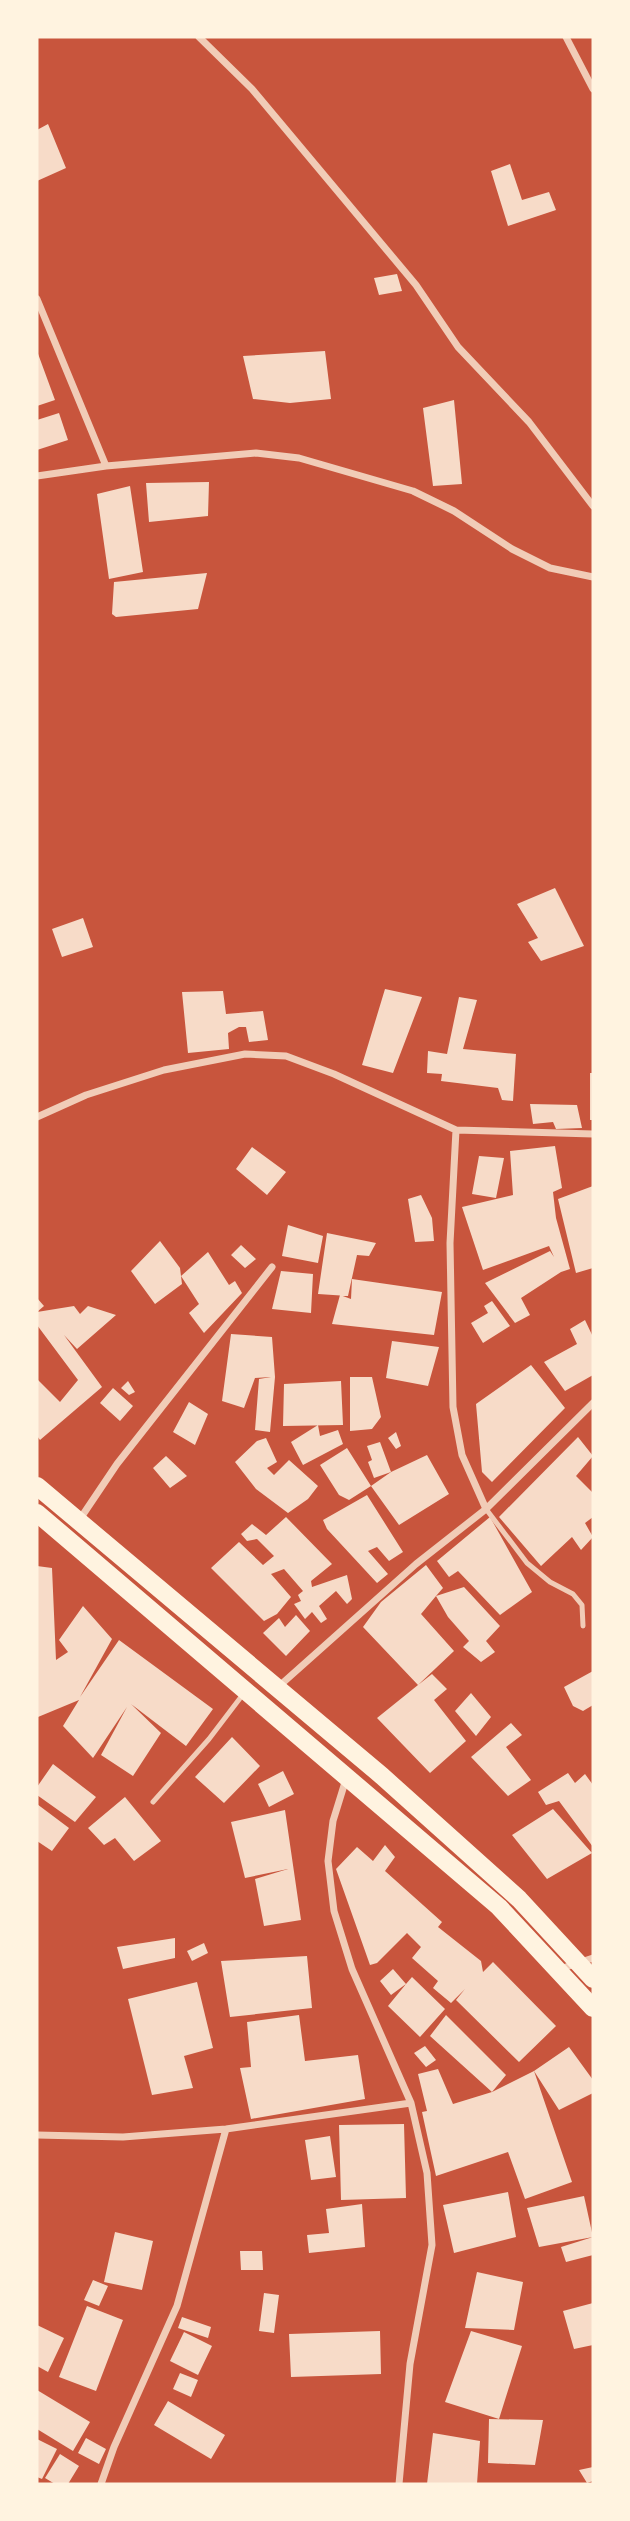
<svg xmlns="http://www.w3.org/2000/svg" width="630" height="2521" viewBox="0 0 630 2521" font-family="'Public Sans',sans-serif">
<rect width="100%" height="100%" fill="#c8553d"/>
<!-- building -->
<path fill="#f7dbc8" d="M48 124 66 168 37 181V130Z
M510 164 522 200 549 192 556 210 508 226 491 171Z
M397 274 402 291 379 295 374 278Z
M37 351 55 400 37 406Z
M325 351 331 399 290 403 253 399 243 356Z
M454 400 462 484 433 486 423 408Z
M59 413 68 440 37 450V420Z
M209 482 208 516 149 522 146 483Z
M130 486 143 572 109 579 97 494Z
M207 573 198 609 116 617 112 614 114 582Z
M555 888 584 946 541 961 528 942 538 938 517 904Z
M83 918 93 947 62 957 52 929Z
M385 989 422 997 393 1073 362 1065Z
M223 991 226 1014 263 1011 268 1040 249 1042 246 1027H239L228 1033 229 1049 188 1053 182 992Z
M459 997 477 1000 463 1049 516 1054 513 1101 502 1100 498 1088 441 1081 442 1074 427 1073 428 1051 447 1054Z
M590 1073H593V1120H590Z
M530 1104 577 1105 582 1128 556 1129 553 1122 533 1124Z
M555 1146 562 1188 553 1192 556 1218 570 1269 561 1272 521 1298 530 1315 515 1323 485 1283 550 1251 554 1257 549 1246 483 1270 462 1207 513 1195 510 1151Z
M252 1147 286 1172 267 1195 236 1169Z
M479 1156 504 1158 496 1198 472 1194Z
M593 1186V1268L576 1273 558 1199Z
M421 1195 432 1218 434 1241 415 1242 408 1199Z
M288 1225 323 1236 318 1263 282 1256Z
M327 1233 376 1243 369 1256 357 1255 348 1296 318 1294Z
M160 1241 180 1268 182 1284 155 1304 131 1271Z
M241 1245 256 1259 245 1268 231 1255Z
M208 1252 229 1285 235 1281 242 1293 204 1333 189 1313 199 1304 181 1276Z
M281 1271 313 1274 311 1313 272 1309Z
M352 1279 442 1292 434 1335 332 1324 340 1295 351 1299Z
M37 1298 44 1306 37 1312 74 1306 80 1314 88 1306 116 1315 77 1349 64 1335 102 1387 40 1440 37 1436V1379L60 1402 78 1380 37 1325Z
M492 1301 510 1326 483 1343 471 1323 488 1313 484 1306Z
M585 1320 593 1337V1375L565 1391 544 1362 577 1344 570 1329Z
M231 1334 272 1337 275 1377 270 1432 255 1430 259 1379 271 1377 255 1378 244 1408 222 1401Z
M392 1341 439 1347 428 1386 386 1378Z
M531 1365 565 1408 492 1482 482 1472 476 1404Z
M350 1377H372L381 1417 372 1429 350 1431Z
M128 1381 135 1392 129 1395 121 1388Z
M341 1381 343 1425 283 1426 284 1384Z
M113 1388 133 1406 120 1421 100 1403Z
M189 1402 208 1414 195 1445 173 1432Z
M318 1425 320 1436 338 1430 343 1444 303 1465 291 1442Z
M396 1432 401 1446 396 1449 388 1438Z
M578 1437 593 1456 576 1476 593 1493V1517L585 1523 593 1537 581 1550 572 1537 541 1566 499 1517Z
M266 1438 277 1462 267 1468 274 1475 289 1460 318 1486 308 1499 288 1513 256 1489 235 1462 257 1441Z
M380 1442 391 1472 427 1455 449 1494 399 1525 371 1486 391 1472 374 1478 368 1462 372 1460 367 1446Z
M347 1448 371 1486 349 1500 339 1495 320 1465Z
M166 1456 187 1476 170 1488 153 1468Z
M367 1495 403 1552 389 1561 377 1547 368 1551 388 1574 377 1583 327 1529 323 1520Z
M286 1517 332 1564 311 1581 312 1587 347 1575 352 1599 347 1604 336 1591 319 1606 327 1619 321 1623 312 1612 305 1619 294 1604 301 1601 298 1595 303 1591 284 1569 271 1574 291 1597 277 1614 264 1621 211 1568 239 1542 263 1565 274 1556 257 1539 247 1541 241 1534 252 1524 266 1535Z
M490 1517 532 1592 500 1615 458 1571 449 1577 437 1561Z
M426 1565 443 1588 436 1596 464 1587 500 1626 486 1641 495 1652 481 1662 463 1647 469 1641 448 1617 436 1596 421 1614 454 1651 418 1685 432 1674 447 1689 434 1700 466 1741 430 1773 377 1718 418 1685 363 1627 381 1602Z
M37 1566 52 1568 56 1660 68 1652 59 1640 83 1606 112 1639 80 1697 119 1640 213 1709 186 1746 131 1704 161 1733 133 1776 101 1755 127 1707 93 1758 63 1726 79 1700 38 1717Z
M296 1615 310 1631 286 1656 263 1633 279 1618 285 1627Z
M593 1671V1705L583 1711 573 1706 564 1687Z
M471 1693 491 1717 476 1736 455 1711Z
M511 1723 522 1735 506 1747 531 1780 508 1796 471 1757Z
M232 1737 260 1766 224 1803 195 1777Z
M53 1764 96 1797 75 1822 37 1795V1787Z
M283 1771 294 1794 269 1807 258 1784Z
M568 1773 575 1783 585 1774 593 1785V1847L559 1801 546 1805 538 1792Z
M125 1797 161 1841 134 1861 115 1838 104 1845 88 1828Z
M37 1804 69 1828 52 1851 37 1841Z
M553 1809 592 1853 547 1879 512 1835Z
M285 1810 301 1920 264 1926 255 1879 288 1869 245 1878 231 1822Z
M385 1845 395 1857 385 1871 442 1922 438 1927 481 1961 483 1972 493 1962 556 2026 519 2062 456 2000 465 1989 451 2003 433 1988 438 1981 412 1958 421 1947 407 1933 377 1963 370 1965 336 1869 357 1847 373 1861Z
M175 1938V1958L123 1969 117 1947Z
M204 1943 208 1953 192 1961 187 1951Z
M307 1956 312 2008 230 2017 221 1961Z
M393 1969 406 1984 412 1977 445 2009 420 2037 388 2006 406 1984 391 1995 380 1981Z
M197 1982 213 2048 184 2056 193 2088 152 2095 128 1999Z
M299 2015 305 2061 358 2055 365 2099 251 2119 240 2068 251 2067 247 2022Z
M446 2015 506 2075 492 2092 534 2071 569 2047 593 2080V2093L559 2110 534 2071 572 2182 525 2199 508 2152 436 2176 422 2112 427 2111 418 2074 438 2069 453 2104 492 2092 430 2036Z
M425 2046 436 2060 426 2067 414 2053Z
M404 2124 406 2198 341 2200 339 2125Z
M330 2136 336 2177 311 2180 305 2140Z
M508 2192 516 2237 454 2253 443 2205Z
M584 2196 593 2237 539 2247 527 2208Z
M362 2204 365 2247 309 2253 307 2235 329 2233 326 2209Z
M115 2232 153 2241 142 2290 104 2282Z
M593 2237V2255L566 2262 561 2247Z
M240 2251H262L263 2270H241Z
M477 2272 523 2282 514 2330 465 2328Z
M93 2280 108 2286 99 2306 84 2300Z
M264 2293 279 2295 274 2333 259 2331Z
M593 2303V2345L574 2349 563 2311Z
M87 2306 123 2320 96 2391 59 2377Z
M182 2317 211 2327 208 2338 178 2328Z
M37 2325 64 2338 48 2372 37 2366Z
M380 2331 381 2374 291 2377 289 2334Z
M471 2331 522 2346 499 2419 445 2402Z
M184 2332 212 2346 198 2375 170 2361Z
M180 2373 198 2380 191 2397 173 2389Z
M37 2390 90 2422 73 2451 37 2429Z
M168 2401 225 2435 211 2459 154 2425Z
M489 2419 543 2420 535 2465 488 2463Z
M433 2433 480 2441 477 2484H427Z
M86 2438 106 2449 99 2464 78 2453Z
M37 2439 57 2449 42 2479 37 2477Z
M60 2454 79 2466 68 2484H55L45 2478Z
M593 2467V2481L587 2483 579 2470Z"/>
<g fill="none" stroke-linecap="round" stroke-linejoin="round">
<!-- service -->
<path stroke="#f1ccb7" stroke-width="5" d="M486 1509 527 1563 550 1582 573 1594 582 1605 583 1626
M153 1802 209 1739 244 1693"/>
<!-- minor -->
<path stroke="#f1ccb7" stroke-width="7" d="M199 37 252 89 416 285 458 347 529 422 593 506
M566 37 593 89
M37 299 106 466
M37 476 106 466 256 453 299 458 413 491 454 511 512 549 550 568 593 577
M37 1117 86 1095 164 1070 245 1054 286 1056 334 1074 456 1130 593 1134
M486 1509 593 1403
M80 1519 117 1464 272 1267
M277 1688 416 1564 486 1509 462 1455 453 1407 450 1243 456 1130
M346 1779 333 1821 328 1861 334 1911 352 1969 411 2103 427 2173 432 2245 410 2364 399 2484
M560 1969 593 1958
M37 2135 123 2137 226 2129 411 2103
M101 2484 114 2447 177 2306 226 2129"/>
<!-- trunk -->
<path stroke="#fff3e0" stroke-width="18" d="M37 1486 382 1776 519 1899 593 1979
M37 1513 499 1907 593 2008"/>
</g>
<!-- border -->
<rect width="630" height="2521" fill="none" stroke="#fff3e0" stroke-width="77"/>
</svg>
